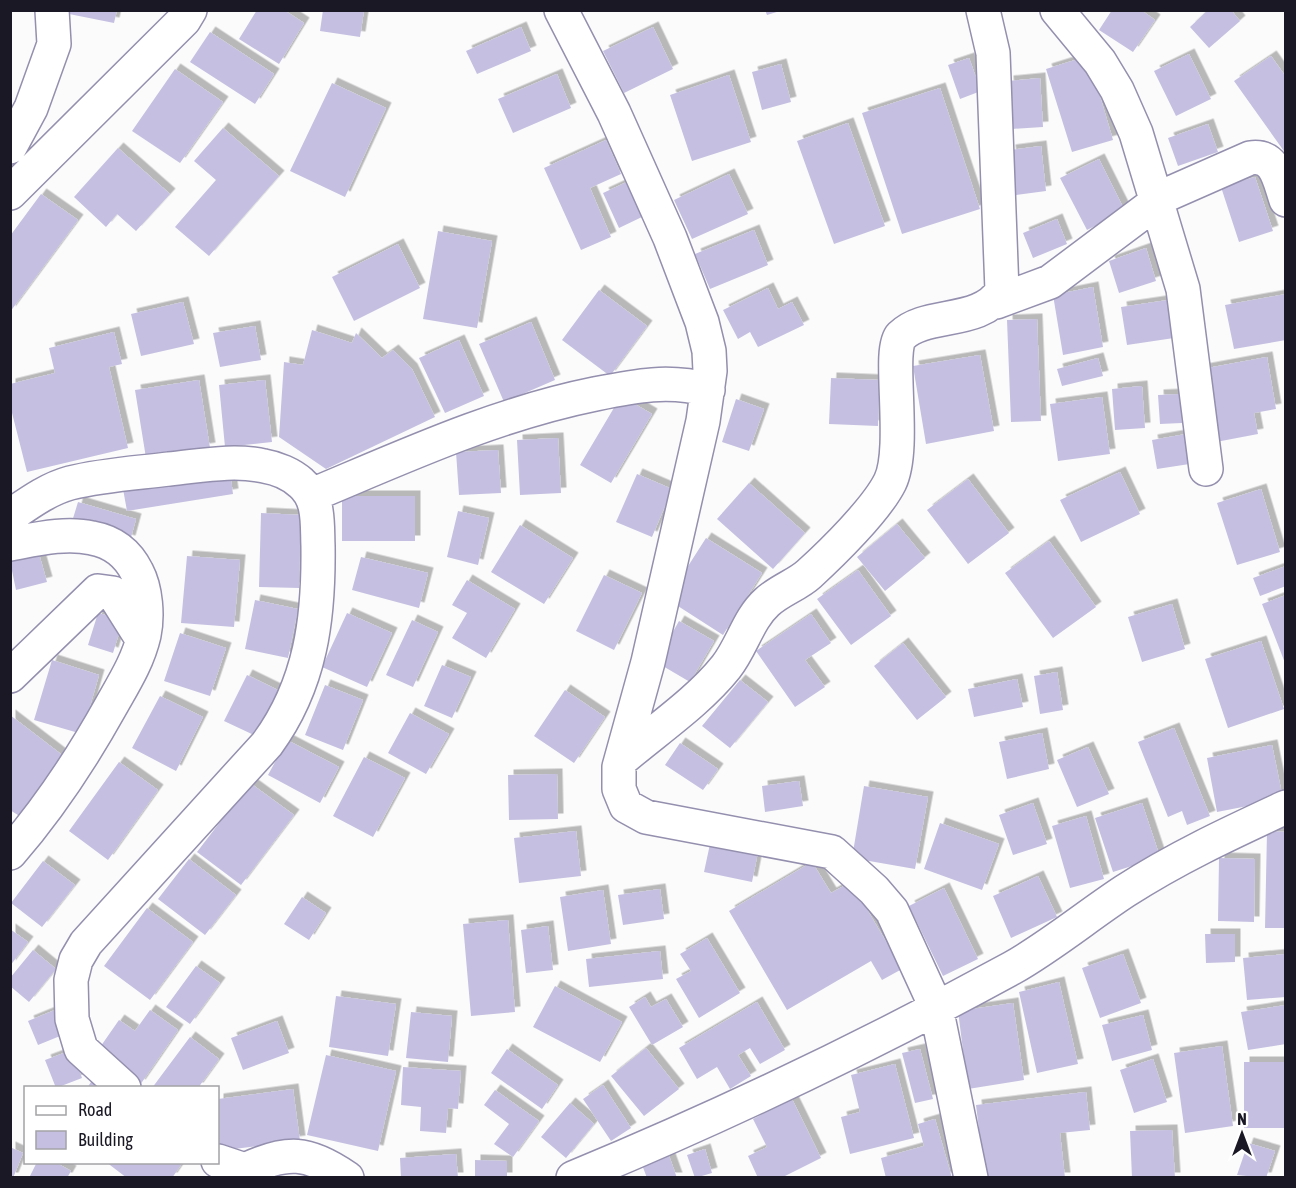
<svg xmlns="http://www.w3.org/2000/svg" width="1296" height="1188" viewBox="0 0 1296 1188" font-family="'Asap Condensed',sans-serif">
<defs>
<filter id="shadow"><feDropShadow dx="5.5" dy="-5.5" stdDeviation="0" flood-color="#0004"/></filter>
</defs>
<rect width="100%" height="100%" fill="#fbfbfb"/>
<!-- building -->
<path fill="#c5c0e1" filter="url(#shadow)" d="M70 10H117L114 23 69 14Z
M257 10H284L304 23 279 64 239 39Z
M323 10H364L360 37 320 31Z
M765 10H780V11L767 15Z
M1112 10H1141L1155 20 1133 52 1099 30Z
M1208 10H1231L1240 21 1209 48 1190 27Z
M521 27 531 51 477 74 466 51Z
M653 27 673 69 624 93 603 51Z
M210 32 274 74 255 104 190 62Z
M1189 54 1211 99 1176 116 1154 71Z
M1088 56 1113 140 1072 152 1046 69Z
M1271 56 1286 77V154L1234 81Z
M969 58 981 91 960 99 948 65Z
M781 64 791 102 762 110 752 72Z
M175 69 223 102 180 163 132 131Z
M557 74 571 108 513 133 498 99Z
M729 75 751 142 692 161 670 95Z
M1040 78 1043 127 1012 129 1008 81Z
M332 83 386 108 345 197 290 171Z
M940 88 980 209 902 234 862 113Z
M848 123 885 226 834 244 797 141Z
M1208 124 1218 152 1178 166 1168 138Z
M223 128 279 176 209 256 175 227 216 180 194 161Z
M606 140 621 174 590 188 611 237 581 250 544 168Z
M1041 146 1046 191 1016 195 1010 150Z
M118 148 170 194 136 231 117 214 106 227 74 197Z
M1099 159 1125 211 1087 230 1060 178Z
M729 174 748 214 692 239 674 200Z
M1255 177 1273 231 1239 242 1221 187Z
M629 181 644 216 619 228 603 193Z
M41 194 78 220 10 312V236Z
M1057 219 1067 244 1033 258 1023 233Z
M754 230 768 265 710 289 695 254Z
M438 231 492 241 477 328 423 319Z
M398 244 420 288 354 321 332 277Z
M1146 248 1156 281 1119 293 1109 261Z
M1093 287 1103 347 1063 355 1053 295Z
M768 288 778 309 792 302 804 325 758 347 750 332 738 339 723 310Z
M599 290 647 326 610 376 562 340Z
M1286 294V340L1234 349 1225 305Z
M1168 300 1174 338 1127 345 1121 307Z
M183 302 194 344 141 356 131 314Z
M1037 319 1041 421 1011 422 1007 320Z
M531 322 555 380 504 402 479 344Z
M255 326 261 360 220 367 213 333Z
M312 330 352 343 356 333 382 358 393 350 412 369 435 417 326 469 279 437 284 362 303 365Z
M114 332 122 364 109 367 128 448 27 472 10 405V384L55 373 49 348Z
M459 340 484 396 445 413 419 358Z
M980 355 994 431 926 444 913 366Z
M1267 357 1276 409 1254 413 1258 434 1216 442 1202 369Z
M1098 358 1103 376 1062 386 1057 369Z
M831 378 879 380 878 426 829 424Z
M199 380 210 448 146 458 135 390Z
M265 380 272 442 225 447 219 385Z
M1142 386 1145 428 1115 430 1112 389Z
M1181 394 1182 423 1160 424 1158 395Z
M621 396 652 414 611 483 580 465Z
M1102 397 1110 454 1058 461 1050 404Z
M736 399 764 409 749 451 722 442Z
M1192 433 1196 463 1157 469 1152 440Z
M558 438 561 493 520 495 517 440Z
M498 450 501 493 459 495 456 452Z
M230 472 233 494 127 511 123 489Z
M1120 472 1140 514 1081 542 1060 500Z
M637 474 672 489 652 537 616 522Z
M968 479 1009 533 968 564 927 510Z
M749 483 805 533 773 569 717 519Z
M1261 489 1280 552 1237 565 1217 503Z
M342 496H415V541H342Z
M78 502 136 519 130 541 71 525Z
M458 511 489 518 478 565 447 557Z
M261 513 301 515 299 588 259 587Z
M897 524 925 558 885 591 857 557Z
M520 525 573 558 544 604 491 572Z
M706 538 762 573 723 635 667 599Z
M1049 541 1096 607 1053 638 1005 573Z
M39 554 47 582 16 590 10 561Z
M187 556 240 560 234 627 181 623Z
M361 557 428 573 419 608 352 590Z
M1286 566V586L1260 596 1253 578Z
M858 570 891 616 851 645 817 599Z
M604 575 642 593 614 650 576 631Z
M467 580 515 609 486 658 452 638 467 613 452 605Z
M1286 595V663H1285L1262 604Z
M255 600 298 609 288 658 245 649Z
M1172 604 1185 649 1142 662 1128 617Z
M98 613 123 620 113 653 88 645Z
M347 613 392 633 367 687 322 667Z
M811 614 831 643 805 660 825 687 795 707 756 651Z
M412 620 438 632 413 687 386 675Z
M679 621 714 641 690 682 656 662Z
M180 633 226 648 210 696 164 681Z
M1261 641 1284 709 1228 728 1205 659Z
M903 643 946 697 917 720 874 666Z
M52 660 99 675 82 734 34 720Z
M442 665 471 677 452 718 424 706Z
M1057 672 1063 710 1040 714 1034 676Z
M247 675 282 692 260 738 224 721Z
M1017 679 1023 707 974 717 968 689Z
M740 680 768 702 730 748 702 726Z
M325 685 363 700 343 750 305 735Z
M565 690 605 717 574 763 534 736Z
M160 696 203 717 176 771 132 748Z
M410 713 449 734 426 774 388 753Z
M10 715 66 758 21 817 10 810Z
M1174 728 1210 816 1187 825 1182 811 1168 817 1138 742Z
M1042 733 1049 769 1007 779 999 742Z
M287 740 339 767 320 803 268 775Z
M680 743 718 769 703 790 665 765Z
M1272 745 1283 799 1217 812 1207 758Z
M1088 747 1109 794 1077 807 1057 760Z
M364 757 405 778 373 837 333 816Z
M119 762 158 790 108 860 69 831Z
M557 774 558 819 509 820 508 775Z
M799 781 803 806 765 812 762 786Z
M250 783 294 815 241 885 197 852Z
M864 786 928 797 915 869 852 858Z
M1033 803 1047 844 1013 855 999 815Z
M1142 803 1160 857 1113 872 1095 818Z
M1086 816 1104 879 1070 888 1052 826Z
M940 823 999 844 982 890 924 869Z
M576 831 581 876 519 883 514 838Z
M1267 831 1286 832V928H1265Z
M710 844 758 852 752 882 704 872Z
M1219 858 1255 859 1254 922 1218 921Z
M189 859 236 895 205 935 158 899Z
M43 861 75 885 42 927 11 903Z
M812 862 831 893 851 882 902 969 882 980 871 961 787 1010 729 911Z
M1038 876 1057 917 1011 938 993 896Z
M944 888 978 959 943 976 909 906Z
M660 889 664 919 623 925 618 895Z
M603 890 611 944 568 951 560 897Z
M302 897 326 913 309 940 284 924Z
M147 908 193 942 150 1000 104 966Z
M508 920 515 1012 471 1016 463 924Z
M548 926 553 970 526 973 521 930Z
M10 929 28 942 10 966Z
M1205 934H1235V962L1206 963Z
M707 938 740 993 699 1018 676 979 691 971 680 954Z
M33 950 56 969 29 1002 10 986V978Z
M660 951 663 979 589 987 586 959Z
M1123 954 1141 1003 1100 1018 1082 968Z
M1286 954V997L1247 1000 1243 958Z
M196 966 220 983 190 1024 166 1007Z
M1059 982 1078 1064 1037 1073 1019 992Z
M555 986 622 1022 600 1062 533 1027Z
M336 996 396 1004 388 1056 329 1047Z
M645 997 651 1007 666 999 683 1027 652 1045 629 1007Z
M757 1002 785 1050 760 1064 750 1048 738 1055 751 1076 730 1089 717 1067 697 1079 679 1048Z
M1013 1003 1024 1080 968 1089 958 1011Z
M1286 1005V1044L1248 1050 1241 1012Z
M55 1010 65 1034 38 1045 28 1021Z
M150 1010 178 1030 140 1085 96 1053 119 1020 135 1031Z
M411 1012 452 1016 448 1062 406 1058Z
M1143 1015 1152 1050 1112 1061 1102 1025Z
M277 1021 289 1053 243 1070 231 1038Z
M190 1037 219 1059 198 1088H152Z
M1222 1046 1233 1126 1185 1133 1174 1053Z
M646 1048 679 1089 644 1116 611 1076Z
M507 1049 558 1085 542 1109 491 1073Z
M920 1049 933 1099 915 1103 902 1053Z
M72 1050 82 1078 56 1088 45 1060Z
M326 1055 396 1071 378 1151 307 1135Z
M1153 1059 1167 1102 1134 1113 1120 1070Z
M1244 1062H1286V1128H1244Z
M895 1064 914 1138 850 1154 841 1117 860 1112 851 1075Z
M403 1067 461 1071 458 1109 448 1108 446 1133 420 1131 421 1107 401 1105Z
M93 1079 106 1088H87Z
M603 1085 631 1128 611 1141 583 1099Z
M293 1089 300 1141 218 1151V1099Z
M495 1090 539 1121 513 1157 494 1144 509 1124 484 1105Z
M1086 1092 1090 1130 1060 1133 1065 1178H985L976 1105Z
M792 1099 821 1158 781 1178H758L748 1156 767 1147 753 1119Z
M570 1103 594 1124 566 1158 541 1137Z
M935 1119 952 1178H886L881 1158 924 1146 918 1124Z
M1172 1130 1175 1178H1132L1130 1131Z
M1248 1143 1275 1151 1266 1178 1237 1175Z
M10 1147 23 1153 13 1178H10Z
M705 1149 712 1173 695 1178 687 1155Z
M668 1153 677 1178H647L641 1162Z
M456 1154 458 1178H401L400 1158Z
M475 1160 507 1161V1178H475Z
M37 1162H55L71 1171 67 1178H29Z
M106 1162H183L172 1178H127Z"/>
<g fill="none" stroke-linecap="round" stroke-linejoin="round">
<defs>
<path id="street" d="M561 10 614 113 670 238 702 322 709 351 710 371 703 421 648 662 619 767V789L626 806 646 817 832 852 874 890 892 911 936 1007 971 1178
M1057 10 1100 62 1117 90 1136 133 1183 289 1206 469
M10 147 31 108 54 44 52 10
M10 193 184 20 190 10
M996 302 1050 282 1166 195 1250 158C1276 154 1279 180 1286 200
M312 495C405 456 496 414 595 394 635 386 669 379 708 390
M10 516C29 503 48 489 70 483 102 475 136 473 169 469 200 466 233 459 264 466 276 468 291 474 301 483 320 499 317 523 318 546 319 618 311 684 267 744L86 943 76 960 71 980 72 1019 81 1049 124 1088
M10 544C37 539 66 532 92 538 114 542 128 554 137 572 146 589 148 616 144 635 138 661 124 683 111 706 82 758 50 807 10 853
M10 676 98 591 113 593 142 639
M621 760C656 730 698 702 726 667 742 647 748 619 767 602 780 590 797 585 809 574 832 553 876 510 890 482 907 447 887 350 901 336 926 311 980 326 1002 291L993 53 983 10
M218 1161 245 1170C287 1150 308 1151 347 1178
M573 1178C723 1116 869 1046 1012 968 1051 946 1087 916 1125 891 1176 858 1230 833 1286 807"/>
</defs>
<!-- street casing -->
<use href="#street" stroke="#948fae" stroke-width="36"/>
<!-- street -->
<use href="#street" stroke="#fff" stroke-width="33"/>
</g>
<!-- border -->
<rect width="1296" height="1188" fill="none" stroke="#1a1824" stroke-width="24"/>
<!-- legend -->
<rect x="24" y="1086" width="195" height="78" fill="#ffffff" stroke="#a3a3a7" stroke-width="1.5"/>
<rect x="36" y="1106" width="30" height="9" fill="#ffffff" stroke="#a3a3a7" stroke-width="1.5"/>
<text x="78" y="1116" font-size="18" fill="#1a1824">Road</text>
<rect x="36" y="1131" width="30" height="18" fill="#c5c0e1" stroke="#a3a3a7" stroke-width="1.5"/>
<text x="78" y="1146" font-size="18" fill="#1a1824">Building</text>
<!-- north arrow -->
<g transform="translate(1242 1134)" stroke="#ffffff" stroke-width="4.5" paint-order="stroke">
<path d="M0-4.5L10 22L0 15L-10 22Z" fill="#1a1824"/>
<text y="-9" font-size="16" font-weight="bold" text-anchor="middle" fill="#1a1824">N</text>
</g>
</svg>
